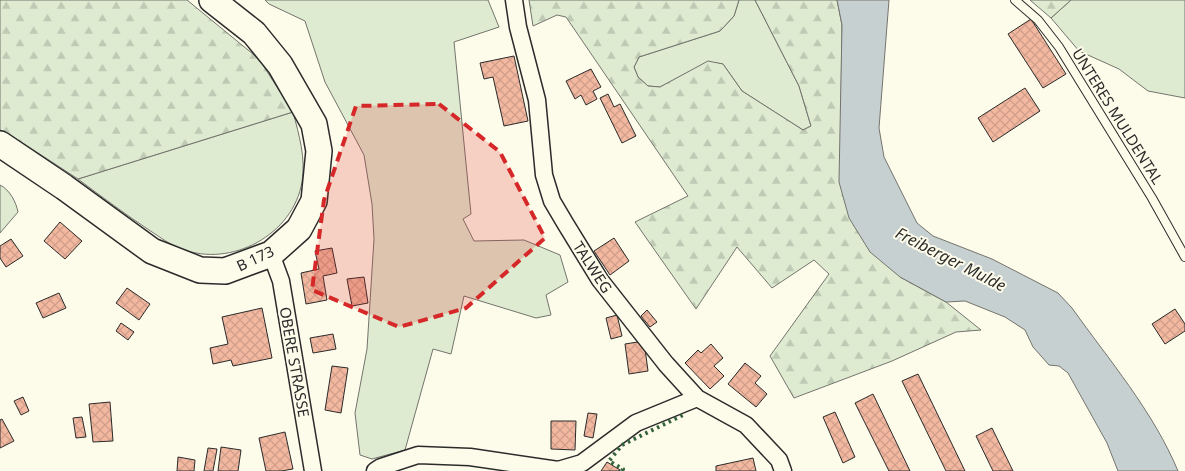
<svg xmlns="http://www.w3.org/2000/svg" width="1185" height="471" viewBox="0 0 1185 471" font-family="'Noto Sans',sans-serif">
<defs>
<pattern id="forest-firs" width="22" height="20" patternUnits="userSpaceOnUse" patternTransform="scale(1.25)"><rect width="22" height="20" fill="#deebd1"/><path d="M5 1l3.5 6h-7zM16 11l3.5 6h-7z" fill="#bfcab4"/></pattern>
<pattern id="building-cross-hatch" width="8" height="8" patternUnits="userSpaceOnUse" patternTransform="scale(1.25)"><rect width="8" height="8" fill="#f2b8a0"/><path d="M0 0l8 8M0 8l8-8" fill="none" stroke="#d09e8a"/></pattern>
</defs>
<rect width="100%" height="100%" fill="#fdfbea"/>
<!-- green -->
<path fill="#deebd1" stroke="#74746e" d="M265 0H488L499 27 454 42 471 214 463 219 474 241 524 240 560 255 568 282 546 295 551 315 536 318 464 296 451 354 433 349 405 450 372 459 360 455 355 413 367 349 374 239 372 204 364 155 325 82 305 21 269 4Z
M739 0H755L799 86 811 126 803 130 742 91 723 64 708 62 660 87 648 86 638 77 634 67 639 57 720 31 734 16Z
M1071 0H1185V98L1148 91 1119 69 1079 51 1051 18Z
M293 112C299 135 306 158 302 182 293 235 231 268 182 249 170 245 160 237 149 230 125 214 102 197 78 179Z
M0 185C10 190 16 202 18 212L0 233Z"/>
<!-- forest -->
<path fill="url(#forest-firs)" stroke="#74746e" d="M0 0H187L259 59 293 112 78 179 9 134 0 130Z
M529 0H739L734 16 720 31 639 57 634 67 638 77 648 86 660 87 708 61 723 64 742 91 803 130 811 126 799 86 755 0H837L842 25 841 109 900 277 946 302 981 330 956 332 892 361 794 398 770 356 829 274 814 260 772 288 737 247 696 309 635 222 688 196 566 17 557 15 533 26Z
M1030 0H1071L1051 18Z"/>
<!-- water -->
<path fill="#c7d0d0" stroke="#74746e" d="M837 0H889L879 128 884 157 917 223 933 236 992 259 1058 293 1072 308C1109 360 1153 411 1178 471H1118L1107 443 1068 373 1059 366 1049 365 1033 347 1025 330 1005 317 965 301 946 302 900 277 870 252 849 218 839 182 842 25Z"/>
<!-- building -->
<path fill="url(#building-cross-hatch)" stroke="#2b2b2b" d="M1031 19 1066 74 1043 88 1008 34Z
M514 56 528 121 504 126 493 77 484 79 480 63Z
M591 69 601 87 593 91 597 99 586 105 581 95 575 99 566 81Z
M1025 88 1040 111 993 142 978 118Z
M608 94 614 107 620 104 636 136 622 143 600 98Z
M60 222 82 241 65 259 44 241Z
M614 238 629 261 610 275 594 251Z
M11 239 23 256 6 267 0 258V246Z
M332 248 337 273 323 276 327 300 306 304 301 273 319 269 315 251Z
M364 277 368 303 352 306 347 279Z
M127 288 150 304 139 320 116 303Z
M59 293 66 308 43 318 36 303Z
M262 308 272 358 233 366 231 360 213 364 210 348 228 344 222 317Z
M1175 309 1185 324V331L1165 344 1152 324Z
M647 310 657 322 650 327 641 316Z
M617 315 622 336 611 339 606 318Z
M121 323 134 332 128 340 116 331Z
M333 334 336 349 313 353 310 338Z
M644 341 648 371 629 374 625 344Z
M711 344 723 358 714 366 724 376 710 389 685 363 698 350 701 353Z
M745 363 761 376 755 383 767 394 756 407 728 384Z
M332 366 348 368 341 413 325 410Z
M918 374 965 471H946L902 381Z
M873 394 910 471H889L855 403Z
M23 397 29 411 21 415 14 401Z
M110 402 113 441 93 442 89 404Z
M835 412 855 457 843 463 823 417Z
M588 413 597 414 593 438 584 436Z
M82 417 86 437 76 438 73 418Z
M2 419 14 441 0 448V420Z
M551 421H576L575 450 551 449Z
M992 428 1013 471H993L976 436Z
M285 432 293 469 281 471H266L259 438Z
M221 447 241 450 238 471H218Z
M208 448 217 449 213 471H204Z
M178 457 195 460 194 471H177Z
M753 458 756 471H716V466Z
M607 462 620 470V471H601Z"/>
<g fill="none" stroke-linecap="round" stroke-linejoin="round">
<defs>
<path id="service" d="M1015 0 1038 20 1059 47 1152 198 1185 257"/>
<path id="minor" d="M514 0 518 27 537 100 544 175 552 201 565 223 600 280 666 364 697 398 746 425 779 460 783 471
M271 254 281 281 313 471
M375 471 381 467 418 455 470 457 558 470 582 463 636 423 697 398"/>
<path id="primary" d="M0 144 64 187 152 251 200 270 225 271 271 254 299 229 314 201 319 151 314 124 280 65 254 33 212 0"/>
</defs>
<!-- service casing -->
<use href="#service" stroke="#2b2b2b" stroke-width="10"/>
<!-- minor casing -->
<use href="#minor" stroke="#2b2b2b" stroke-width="19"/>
<!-- primary casing -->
<use href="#primary" stroke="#2b2b2b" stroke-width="28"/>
<!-- service -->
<use href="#service" stroke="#fdfbea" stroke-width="8"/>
<!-- minor -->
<use href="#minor" stroke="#fdfbea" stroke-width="16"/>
<!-- primary -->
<use href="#primary" stroke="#fdfbea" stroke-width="25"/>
<!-- hedge -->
<path stroke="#34623c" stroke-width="4" stroke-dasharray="2.5 4" stroke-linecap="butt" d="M622 471 623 469 609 461 622 445 683 415"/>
</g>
<!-- marked area -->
<path fill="#d62828" fill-opacity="0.2" stroke="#d62828" stroke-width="4" stroke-dasharray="10 6" stroke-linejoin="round" d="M439 104 500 152 545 238 466 308 399 327 312 290 324 200 356 106Z"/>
<g text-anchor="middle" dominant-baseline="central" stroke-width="4" stroke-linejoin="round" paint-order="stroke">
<!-- street labels -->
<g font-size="15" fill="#2b2b2b" stroke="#fdfbea">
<text transform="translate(1118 116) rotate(58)">UNTERES MULDENTAL</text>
<text transform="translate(255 258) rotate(-25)">B 173</text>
<text transform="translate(593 267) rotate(57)">TALWEG</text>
<text transform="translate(295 362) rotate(80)">OBERE STRASSE</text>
</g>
<!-- water labels -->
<g font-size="16" font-style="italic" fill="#2b2b2b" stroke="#fdfbea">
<text transform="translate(951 259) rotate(27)">Freiberger Mulde</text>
</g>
</g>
</svg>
